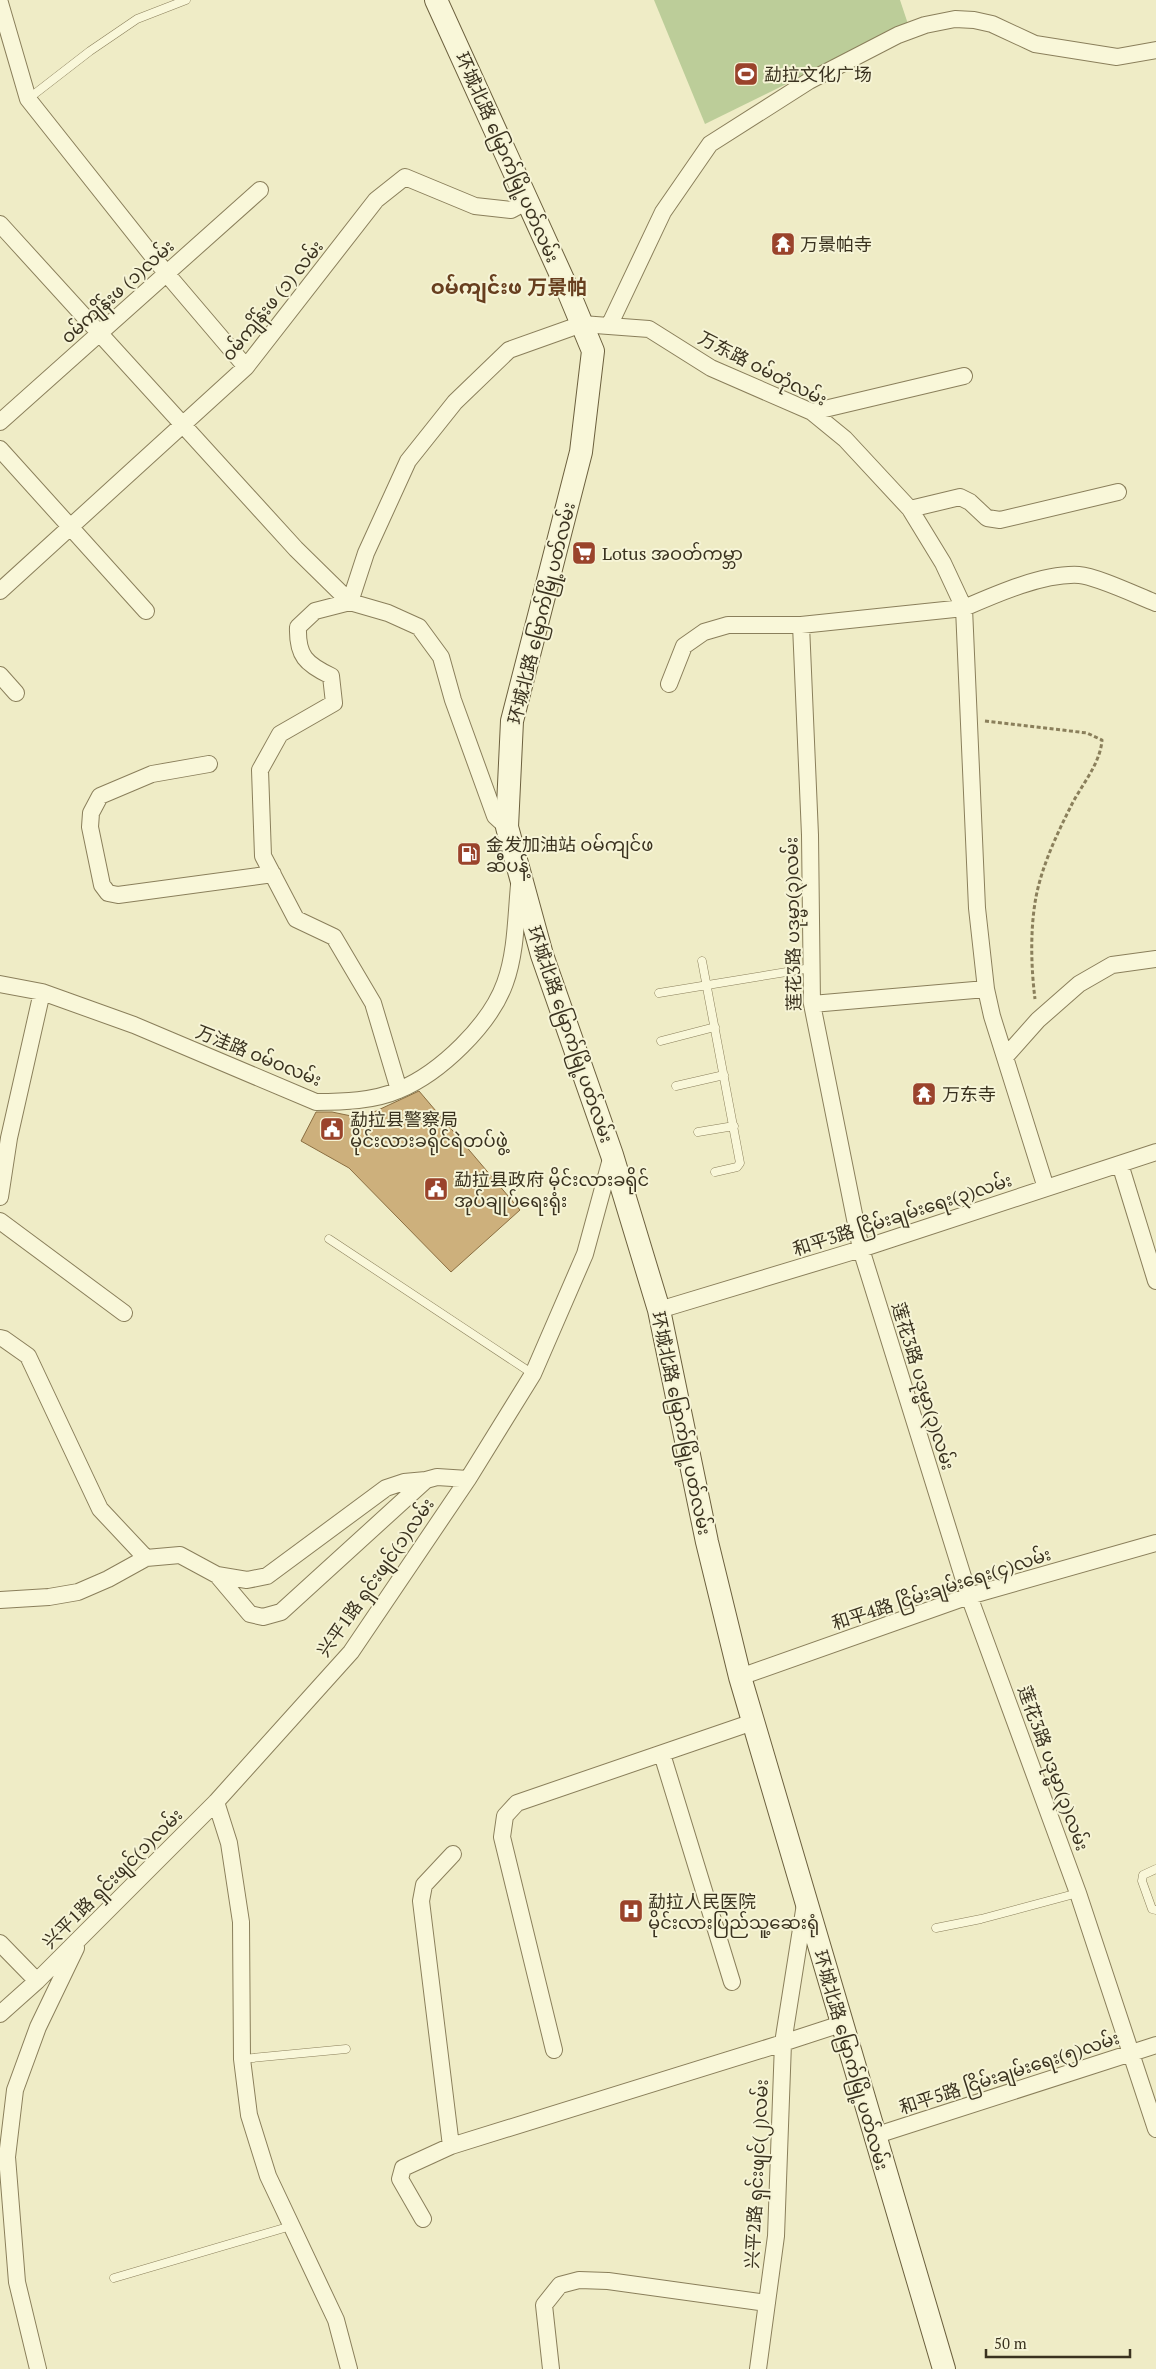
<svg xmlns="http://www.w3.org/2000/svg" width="1156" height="2369" viewBox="0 0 1156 2369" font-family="'PT Serif','Noto Sans SC','Noto Sans Myanmar',serif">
<rect width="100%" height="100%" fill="#efecc6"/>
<!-- green -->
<path fill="#bccd99" d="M654 0H900L908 24 705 124Z"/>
<!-- building -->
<path fill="#cdb07c" stroke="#8a6e41" d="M419 1091 520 1210 451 1272 349 1168 301 1141 316 1112H332L361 1118Z"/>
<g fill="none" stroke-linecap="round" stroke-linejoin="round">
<defs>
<path id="lane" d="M28 99 90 51 137 19 186 0
M702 961 740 1163 737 1167 715 1172
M659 993 811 968
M661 1041 715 1027
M676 1086 724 1075
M698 1132 734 1126
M329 1239 533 1374
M1156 1869 1143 1875 1142 1881 1152 1909 1156 1910
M936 1928 981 1919 1078 1893
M242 2059 346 2049
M114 2278 291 2226"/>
<path id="street" d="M0 3 28 99 166 273 246 367
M0 224 296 549 350 602 315 611 298 627C297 656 306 664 331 676L334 703 280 734 260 770 263 856 296 919 334 937 373 1003 399 1090
M609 326 663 212 710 144 809 81 898 35 925 25 955 19 974 20 992 24 1035 44 1117 57 1156 50
M812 412 964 376
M0 422 260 190
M0 449 146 611
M910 509 960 497 970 502 987 518 1000 520 1118 492
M0 591 246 367 376 200 405 177 475 206 511 210 528 201
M801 625 810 835 812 1004 861 1249 969 1596 1078 1893 1156 2129
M0 675 16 693
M669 684 684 646 704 632 728 625H801L964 608 977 908 986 989 992 1016 1046 1188
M209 764 152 774 100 796 91 813 90 827 102 885 108 893 118 895 273 874
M507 827 495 816 453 700 441 657 419 627 388 613 350 602 366 553 408 461 455 402 509 350 582 324 649 329 711 368 812 412 845 439 910 509 943 563 964 608C996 594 1044 573 1079 575 1096 576 1138 596 1156 603
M0 984 42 992 134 1025 316 1102C343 1102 374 1101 399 1090 440 1073 490 1025 505 983 516 953 516 917 519 885
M812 1004 986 989
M1005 1057 1038 1020 1079 984 1112 965 1156 959
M1120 1164 1156 1281
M0 1197 9 1138 42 992
M0 1221 124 1313
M659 1310 861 1249 1156 1152
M0 1338 4 1339 28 1356 100 1509 146 1558
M217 1575 247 1580 267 1576 386 1488 404 1482 426 1480
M0 1600 49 1597 78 1592 108 1579 146 1558 180 1555 217 1575 250 1614 263 1617 281 1612 426 1480 437 1477 468 1479
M740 1677 969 1596 1156 1543
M662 1754 732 1982
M216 1802 229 1843 241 1922 242 2059 249 2115 268 2176 336 2320 349 2369
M0 1943 37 1981
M0 2014 37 1981 216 1802 351 1652 468 1479 533 1374 585 1254 612 1155
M554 2050 502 1837 505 1816 517 1803 753 1722
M874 2136 1156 2045
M451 2146 421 1901 424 1885 453 1854
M423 2219 400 2179 403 2168 451 2146 783 2043 805 1904
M38 2369 17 2282 7 2157 15 2090 38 2027 76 1948
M551 2369 544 2305 560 2285 579 2280 608 2281 767 2303
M758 2369 776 2236 783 2043 841 2024"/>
<path id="secondary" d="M436 0 566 286 593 351 581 452 512 721 507 827 542 955 612 1155 659 1310 707 1542 740 1677 944 2369"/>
</defs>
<!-- lane casing -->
<use href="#lane" stroke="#8a7f5b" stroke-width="9"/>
<!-- street casing -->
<use href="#street" stroke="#8a7f5b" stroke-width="18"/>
<!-- secondary casing -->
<use href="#secondary" stroke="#6c603e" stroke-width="24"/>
<!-- path -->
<path stroke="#8a7f5b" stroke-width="3" stroke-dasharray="4 2.5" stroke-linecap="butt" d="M985 721 1087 733 1102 740C1100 765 1081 785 1070 808 1056 836 1042 866 1036 897 1030 929 1031 967 1035 999"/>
<!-- lane -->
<use href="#lane" stroke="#f9f7d9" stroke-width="8"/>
<!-- street -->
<use href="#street" stroke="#f9f7d9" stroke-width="16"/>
<!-- secondary -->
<use href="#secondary" stroke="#f9f7d9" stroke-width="22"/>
</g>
<!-- icons -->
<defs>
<symbol id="stadium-square" viewBox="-11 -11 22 22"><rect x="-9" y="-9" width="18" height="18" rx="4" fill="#9a432b" stroke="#f6f4d6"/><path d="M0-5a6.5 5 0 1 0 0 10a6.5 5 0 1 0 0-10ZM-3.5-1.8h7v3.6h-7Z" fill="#fff"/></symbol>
<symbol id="temple-square" viewBox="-11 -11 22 22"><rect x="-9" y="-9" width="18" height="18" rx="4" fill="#9a432b" stroke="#f6f4d6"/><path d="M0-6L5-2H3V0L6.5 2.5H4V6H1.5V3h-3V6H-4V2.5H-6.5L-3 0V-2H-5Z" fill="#fff"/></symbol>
<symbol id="supermarket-square" viewBox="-11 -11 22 22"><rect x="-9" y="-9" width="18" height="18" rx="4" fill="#9a432b" stroke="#f6f4d6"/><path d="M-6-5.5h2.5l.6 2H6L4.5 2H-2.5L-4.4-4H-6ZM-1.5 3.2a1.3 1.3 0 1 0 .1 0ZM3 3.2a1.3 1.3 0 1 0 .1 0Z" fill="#fff"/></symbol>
<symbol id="fuel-square" viewBox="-11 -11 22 22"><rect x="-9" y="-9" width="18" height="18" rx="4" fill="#9a432b" stroke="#f6f4d6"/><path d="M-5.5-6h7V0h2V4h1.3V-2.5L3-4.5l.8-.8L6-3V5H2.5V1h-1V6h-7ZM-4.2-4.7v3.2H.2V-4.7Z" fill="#fff"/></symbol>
<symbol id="civic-square" viewBox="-11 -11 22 22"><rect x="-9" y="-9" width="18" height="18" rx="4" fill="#9a432b" stroke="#f6f4d6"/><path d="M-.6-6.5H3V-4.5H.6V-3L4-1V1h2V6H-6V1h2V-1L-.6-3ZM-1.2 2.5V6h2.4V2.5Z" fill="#fff"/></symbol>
<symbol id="hospital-square" viewBox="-11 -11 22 22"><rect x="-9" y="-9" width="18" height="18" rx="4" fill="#9a432b" stroke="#f6f4d6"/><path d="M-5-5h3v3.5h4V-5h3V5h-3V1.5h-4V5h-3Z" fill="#fff"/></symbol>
</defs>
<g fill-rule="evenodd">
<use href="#stadium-square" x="732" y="60" width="28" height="28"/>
<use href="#temple-square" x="769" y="230" width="28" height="28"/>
<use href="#supermarket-square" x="570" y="539" width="28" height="28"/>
<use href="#fuel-square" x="455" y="840" width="28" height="28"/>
<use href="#temple-square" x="910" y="1080" width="28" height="28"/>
<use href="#civic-square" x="318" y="1115" width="28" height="28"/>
<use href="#civic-square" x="422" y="1175" width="28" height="28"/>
<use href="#hospital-square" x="617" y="1897" width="28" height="28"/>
</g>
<g text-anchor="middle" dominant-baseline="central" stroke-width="4" stroke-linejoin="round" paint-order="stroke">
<!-- poi labels -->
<g font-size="18" fill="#3a321f" stroke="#f6f4d6" text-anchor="start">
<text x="764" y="74">勐拉文化广场</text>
<text x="800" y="244">万景帕寺</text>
<text x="602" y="553">Lotus အဝတ်ကမ္ဘာ</text>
<text x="486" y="844">金发加油站 ဝမ်ကျင်ဖ<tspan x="486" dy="21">ဆီပန့်</tspan></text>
<text x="942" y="1094">万东寺</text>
<text x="350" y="1119">勐拉县警察局<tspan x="350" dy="21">မိုင်းလားခရိုင်ရဲတပ်ဖွဲ့</tspan></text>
<text x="454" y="1179">勐拉县政府 မိုင်းလားခရိုင်<tspan x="454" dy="21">အုပ်ချုပ်ရေးရုံး</tspan></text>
<text x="648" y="1901">勐拉人民医院<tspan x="648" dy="21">မိုင်းလားပြည်သူ့ဆေးရုံ</tspan></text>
</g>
<!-- street labels -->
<g font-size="18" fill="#3a321f" stroke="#f6f4d6">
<text transform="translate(508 157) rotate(66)">环城北路 မြောက်မြို့ပတ်လမ်း</text>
<text transform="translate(117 291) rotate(-42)">ဝမ်ကျိန်းဖ (၁)လမ်း</text>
<text transform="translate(272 300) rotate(-51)">ဝမ်ကျိန်းဖ (၁) လမ်း</text>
<text transform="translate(763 368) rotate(27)">万东路 ဝမ်တုံလမ်း</text>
<text transform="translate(541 613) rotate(-76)">环城北路 မြောက်မြို့ပတ်လမ်း</text>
<text transform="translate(792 924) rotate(-91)">莲花3路 ပဒုမ္မာ(၃)လမ်း</text>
<text transform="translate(571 1034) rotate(71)">环城北路 မြောက်မြို့ပတ်လမ်း</text>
<text transform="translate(259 1055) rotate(22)">万洼路 ဝမ်ဝလမ်း</text>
<text transform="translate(902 1214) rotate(-18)">和平3路 ငြိမ်းချမ်းရေး(၃)လမ်း</text>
<text transform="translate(924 1386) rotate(73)">莲花3路 ပဒုမ္မာ(၃)လမ်း</text>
<text transform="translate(682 1423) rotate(78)">环城北路 မြောက်မြို့ပတ်လမ်း</text>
<text transform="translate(375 1577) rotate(-55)">兴平1路 ရှင်းဖျင်(၁)လမ်း</text>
<text transform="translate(941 1588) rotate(-18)">和平4路 ငြိမ်းချမ်းရေး(၄)လမ်း</text>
<text transform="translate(1054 1768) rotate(70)">莲花3路 ပဒုမ္မာ(၃)လမ်း</text>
<text transform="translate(112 1878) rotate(-45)">兴平1路 ရှင်းဖျင်(၁)လမ်း</text>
<text transform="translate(852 2060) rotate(74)">环城北路 မြောက်မြို့ပတ်လမ်း</text>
<text transform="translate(1009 2072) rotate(-18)">和平5路 ငြိမ်းချမ်းရေး(၅)လမ်း</text>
<text transform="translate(756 2174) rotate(-87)">兴平2路 ရှင်းဖျင်(၂)လမ်း</text>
</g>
<!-- quarter labels -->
<g font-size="20" font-weight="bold" fill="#673e1e" stroke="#f6f4d6">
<text x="509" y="286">ဝမ်ကျင်းဖ 万景帕</text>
</g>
</g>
<!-- scale -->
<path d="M986 2349v8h144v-8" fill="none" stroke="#3a321f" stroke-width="2.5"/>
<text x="994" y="2349" font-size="15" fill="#3a321f" stroke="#f6f4d6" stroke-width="4" paint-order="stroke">50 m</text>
</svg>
